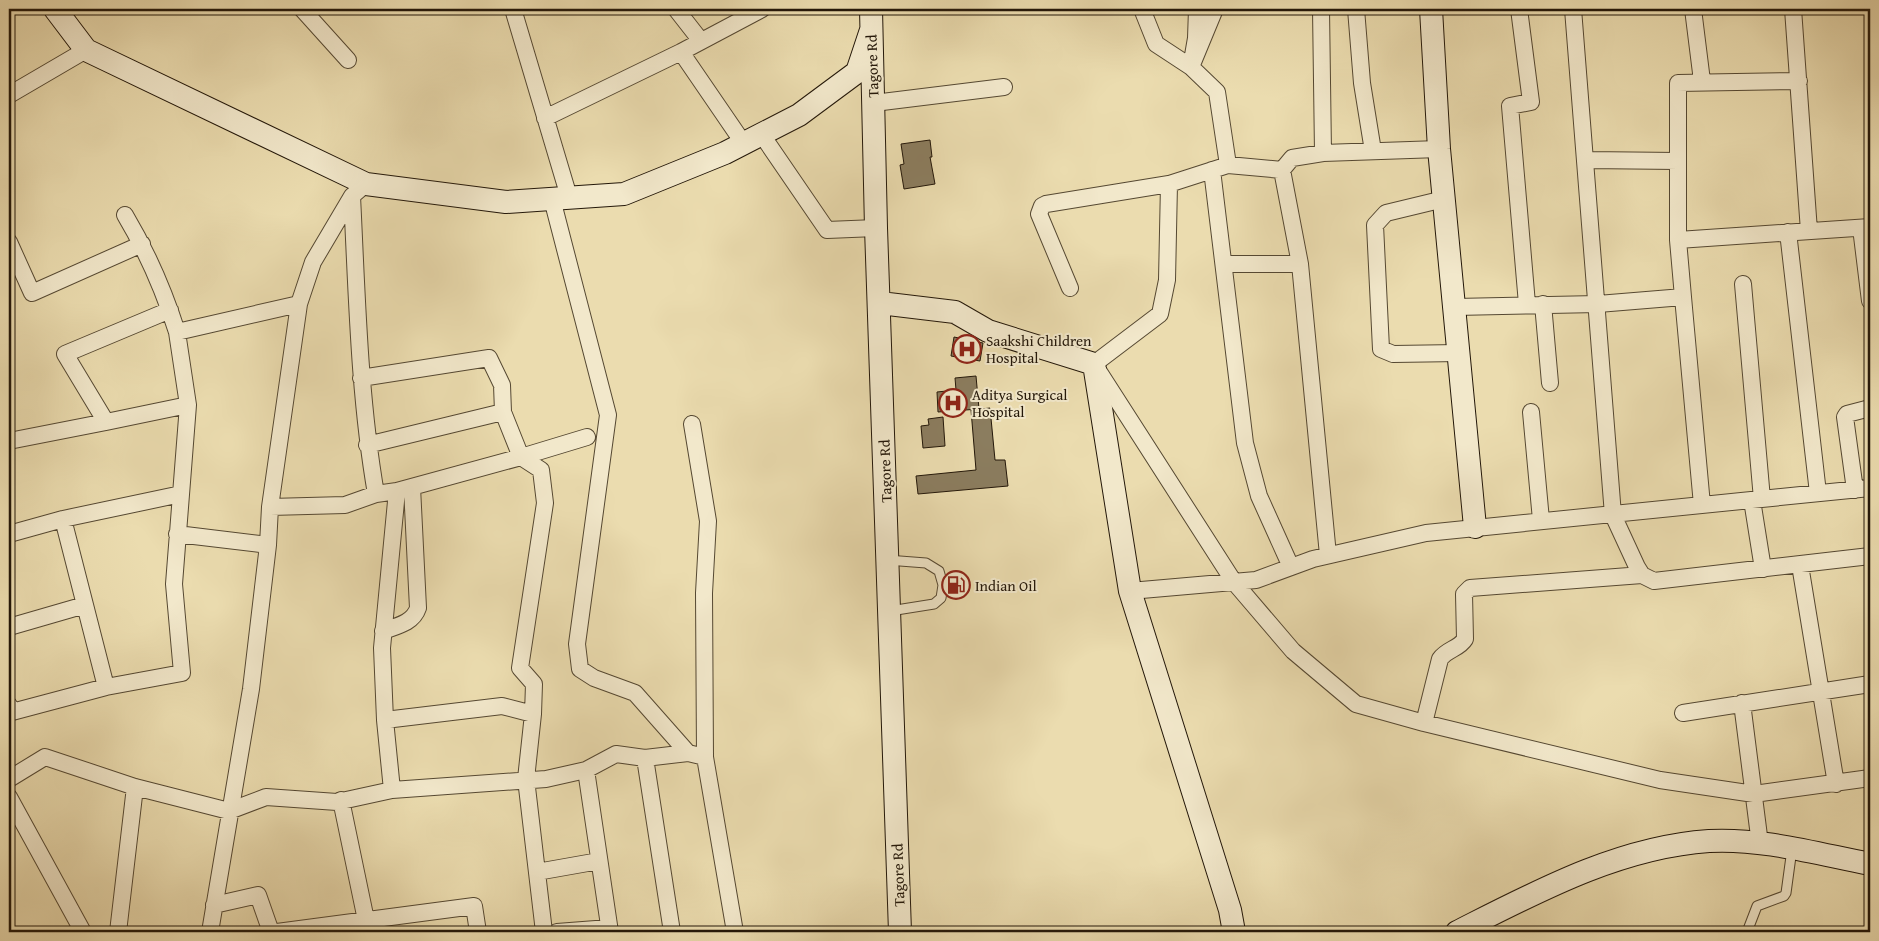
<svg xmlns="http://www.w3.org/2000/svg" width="1879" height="941" viewBox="0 0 1879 941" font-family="'Gentium Book Plus',serif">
<rect width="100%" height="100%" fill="#ebdcaf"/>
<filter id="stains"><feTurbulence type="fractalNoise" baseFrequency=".004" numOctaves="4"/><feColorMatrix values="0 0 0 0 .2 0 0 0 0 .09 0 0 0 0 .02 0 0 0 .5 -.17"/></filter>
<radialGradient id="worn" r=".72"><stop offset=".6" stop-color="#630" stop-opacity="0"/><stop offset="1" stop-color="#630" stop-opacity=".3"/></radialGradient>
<!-- building -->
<path fill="#8b7d5f" stroke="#231709" d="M930 140 932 157H930L935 184 904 189 900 165 904 164 901 144Z
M954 337 983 343 980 361 951 356Z
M976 376 979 409 938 412 937 392 956 390 955 378Z
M990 408 995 460H1005L1008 486 918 494 916 476 976 470 971 410Z
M943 417 945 446 923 448 921 426 929 425 928 419Z"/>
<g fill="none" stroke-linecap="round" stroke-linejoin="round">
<defs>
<path id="lane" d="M887 560 926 563 939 571 943 585 941 598 934 604 890 611
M1747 932 1757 906 1784 896 1786 893 1792 849"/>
<path id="street" d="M302 9 348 60
M513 9 569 197
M676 9 701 41
M1142 9 1156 44 1191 67 1215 9
M1197 9 1196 38 1191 67 1217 92 1228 165 1282 170
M1321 9 1323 153 1292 158 1282 170 1300 264 1328 555
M1356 9 1362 83 1373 151
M1519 9 1531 102 1510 106 1527 304
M1573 9 1613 515 1637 567 1642 575 1654 581 1870 556
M1693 9 1702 81
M1793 9 1809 231
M681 52 744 144
M9 95 86 50
M874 103 1004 87
M545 118 681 52 762 9
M762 135 827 230 876 228
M1323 153 1439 149
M1586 160 1678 161
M1228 165 1169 184 1167 280 1160 314 1094 364 1234 582 1293 651 1356 704 1424 723 1660 780 1754 794 1870 778
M1212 170 1245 443 1259 496 1291 567
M352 196C357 296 359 396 376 494
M552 199 608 415 577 644 580 669 594 678 635 693 688 753
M1444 199 1386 213 1375 225 1381 349 1393 354 1459 353
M125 215C147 252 164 291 177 332L299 304
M1861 228 1870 301
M1788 232 1818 493
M1678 240V83L1799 81
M9 242 32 293 142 244
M1224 264H1300
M1743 284 1762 499
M1070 288 1039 214 1042 206 1046 204 1169 184
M1683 297 1702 505
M1543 304 1550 383
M1455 307 1598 304 1683 297 1678 240 1870 227
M170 310 65 354 106 422 188 405
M361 378 489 358 502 385 503 412 521 457 587 437
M1531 412 1541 520
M692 424 708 521 704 593 705 757 735 932
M9 441 106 422
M367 445 503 412
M1855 490 1845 417 1847 414 1870 408
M1752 500 1763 569
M270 507 345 505 376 494 397 491 521 457 541 470 545 503 520 668 534 684 533 714 502 706 385 720 382 648 397 491
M63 519 106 687
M9 534 63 519 181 494
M177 534 268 545
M1800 565 1836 784
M1130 591 1256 580 1313 559 1426 533 1870 488
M9 627 85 605
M383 631C397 626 413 623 418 608L412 487
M1742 703 1760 844
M9 705 12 712 106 687 182 673 174 584 188 405 177 332
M1683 713 1870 684
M533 714 526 779 544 932
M385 720 392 790
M1424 723 1440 659C1447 649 1459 649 1465 639L1464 594 1470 588 1642 575
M645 758 672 932
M586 770 610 932
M9 779 45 757 135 787 229 811 266 797 337 802 392 790 546 779 586 770 616 754 645 758 688 753 705 757
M9 797 83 932
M341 800 366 920
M537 872 599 861
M214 905 258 895 271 932
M118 932 135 787
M210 932 251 689 268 545 270 507 299 304 313 262 352 196 366 184
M277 932 474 906 478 932
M557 932 609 928"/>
<path id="secondary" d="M55 9 86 50 366 184 506 202 624 194 725 153 799 115 857 72 871 30
M871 9 876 228 900 932
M1431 9 1439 149 1475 527
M880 303 955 312 988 331 1094 364 1130 591 1230 910 1234 932
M1457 932C1536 892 1619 847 1709 841 1762 838 1818 854 1870 864"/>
</defs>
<!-- lane casing -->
<use href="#lane" stroke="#554832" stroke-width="11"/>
<!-- street casing -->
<use href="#street" stroke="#554832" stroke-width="18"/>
<!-- secondary casing -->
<use href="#secondary" stroke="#231709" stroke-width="24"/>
<!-- lane -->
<use href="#lane" stroke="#f2e8cb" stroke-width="9"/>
<!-- street -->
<use href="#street" stroke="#f2e8cb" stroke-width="16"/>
<!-- secondary -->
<use href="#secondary" stroke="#f2e8cb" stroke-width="22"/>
</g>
<!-- icons -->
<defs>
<symbol id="hospital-ring" viewBox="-11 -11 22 22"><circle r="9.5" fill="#f2e8cb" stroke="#8f2418" stroke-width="1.5"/><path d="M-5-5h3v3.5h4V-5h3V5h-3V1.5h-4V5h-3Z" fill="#8f2418"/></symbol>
<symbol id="fuel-ring" viewBox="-11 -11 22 22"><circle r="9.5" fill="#f2e8cb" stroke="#8f2418" stroke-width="1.5"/><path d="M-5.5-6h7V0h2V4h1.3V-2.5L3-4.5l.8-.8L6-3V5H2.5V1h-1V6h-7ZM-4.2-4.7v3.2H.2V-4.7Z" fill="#8f2418"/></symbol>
</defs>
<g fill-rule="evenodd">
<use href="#hospital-ring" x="951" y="333" width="32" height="32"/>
<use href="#hospital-ring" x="937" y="387" width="32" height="32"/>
<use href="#fuel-ring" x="940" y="569" width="32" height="32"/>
</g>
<g text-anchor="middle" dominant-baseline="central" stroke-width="4" stroke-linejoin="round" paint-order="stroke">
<!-- street labels -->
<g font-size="15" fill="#231709" stroke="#f2e8cb">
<text transform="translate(872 66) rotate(-92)">Tagore Rd</text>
<text transform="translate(885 471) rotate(-92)">Tagore Rd</text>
<text transform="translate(898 875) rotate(-92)">Tagore Rd</text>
</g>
<!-- poi labels -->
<g font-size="15" fill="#231709" stroke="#f2e8cb" text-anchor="start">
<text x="986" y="340">Saakshi Children<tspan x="986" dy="17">Hospital</tspan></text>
<text x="972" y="394">Aditya Surgical<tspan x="972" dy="17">Hospital</tspan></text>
<text x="975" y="585">Indian Oil</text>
</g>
</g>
<!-- margin -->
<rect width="1879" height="941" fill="none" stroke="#ebdcaf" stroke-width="30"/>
<rect x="10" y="10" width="1859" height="921" fill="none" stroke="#231709" stroke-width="2.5"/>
<rect x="15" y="15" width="1849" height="911" fill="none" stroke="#231709"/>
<rect width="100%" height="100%" filter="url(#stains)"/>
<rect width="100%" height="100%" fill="url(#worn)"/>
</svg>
